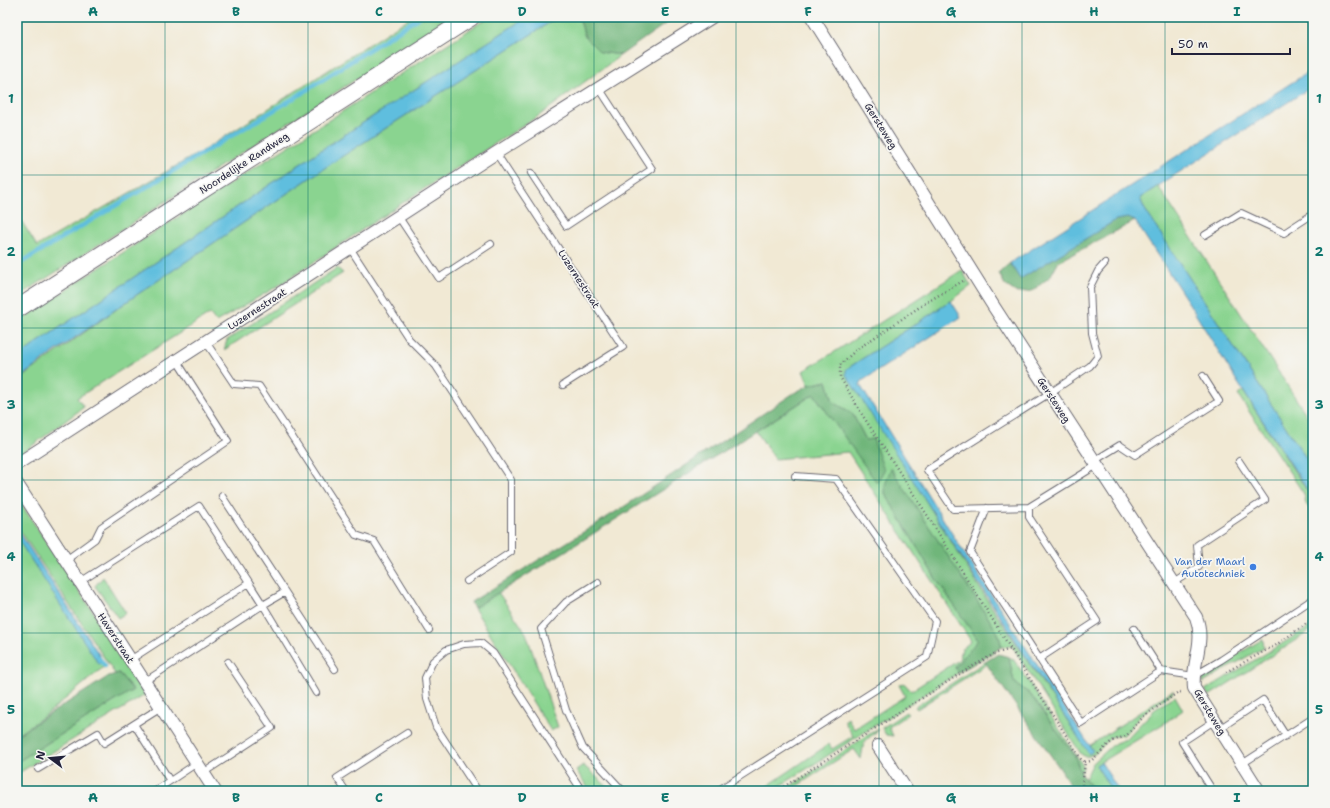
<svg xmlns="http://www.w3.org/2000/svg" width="1330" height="808" viewBox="0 0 1330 808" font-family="'Shantell Sans',sans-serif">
<rect width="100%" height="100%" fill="#f6f6f2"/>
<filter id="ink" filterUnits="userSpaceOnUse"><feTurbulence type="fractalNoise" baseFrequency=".025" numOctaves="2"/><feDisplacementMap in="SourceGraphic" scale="8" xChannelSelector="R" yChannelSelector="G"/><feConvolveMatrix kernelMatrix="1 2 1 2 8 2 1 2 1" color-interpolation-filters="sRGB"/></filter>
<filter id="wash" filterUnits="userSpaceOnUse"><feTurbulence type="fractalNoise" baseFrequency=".012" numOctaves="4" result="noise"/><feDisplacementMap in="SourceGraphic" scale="16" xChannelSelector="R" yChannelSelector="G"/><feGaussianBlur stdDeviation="0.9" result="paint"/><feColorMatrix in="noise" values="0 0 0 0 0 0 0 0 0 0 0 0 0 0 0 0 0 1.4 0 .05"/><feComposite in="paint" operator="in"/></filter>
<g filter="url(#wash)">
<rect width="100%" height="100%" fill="#f1e9d4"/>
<!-- green -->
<path fill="#8ad490" stroke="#567b66" d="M411 17H453L17 297V214L37 246 204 150Z
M489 17H527L321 150 37 343 17 358V323L85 277Z
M558 17H579L585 37 600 52 621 55 540 115 419 192 278 286 216 322 210 314 77 398 84 407 17 457V381L132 298 335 161Z
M1158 186 1313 425V469L1144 208 1140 198Z
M337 268 343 273 224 350 227 340Z
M962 270 971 286 951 301 848 368 864 401 991 606 1086 748 1173 690V692L1140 716 1124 735 1111 737 1095 754 1086 757 1081 754 1012 646 1002 647 998 633 891 469 885 493 936 579 978 640 955 667 958 673 772 791H760L829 744 832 749 853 736 844 721 848 718 854 729 905 696 899 685 904 683 911 691 959 660 962 649 971 641 848 452 775 459 756 431 814 394 877 482 866 440 852 413 833 402 827 381 809 385 803 371 836 351Z
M1243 391 1313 500V513L1306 504 1304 494 1238 395Z
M17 498 126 661 145 695 17 774V762L133 690 119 673 115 674 17 526Z
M17 538 105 666 46 715 17 735Z
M103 577 126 613 118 618 95 586Z
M498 592 526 633 558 727 551 731 474 608Z
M1313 625V629L1209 696 1205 690Z
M1263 639 1264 647 1202 683 1203 675Z
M1009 657 1013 659 1025 676 1083 766 1081 774 1075 756 1030 694 1014 682Z
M985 662 987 664 917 709 915 707Z
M1175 696 1183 710 1163 724 1096 765 1112 791H1095L1085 779 1093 763 1115 743 1126 739 1154 710Z
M906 712 908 714 889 727 893 736 886 735 882 728Z
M877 729V731L864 742 861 759 854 749 789 791H783Z
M583 765 612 791H590L576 770Z"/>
<!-- forest -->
<path fill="#6fb67a" stroke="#486c5a" d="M579 17H675L621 55 600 52 585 37Z
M1128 218 1135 221 1058 262 1050 277 1032 291 1017 293 1005 285 999 273 1010 263 1020 279 1116 220Z
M827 381 833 402 852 413 866 440 873 439 884 470 877 483 814 394 580 542 474 608 471 602 625 506 794 393 809 385Z
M891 468 998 633 1002 647 958 673 955 667 978 640 936 579 885 493V485Z
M998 654 1009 657 1014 682 1030 694 1075 756 1081 774 1095 791H1074L1061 770 985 662Z
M119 673 133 690 17 762V735L109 676Z"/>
<!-- water -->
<path fill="#5fbede" stroke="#40708c" d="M527 17H558L335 161 132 298 53 353 17 380V358L37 343 321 150Z
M1313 69V86L1158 186 1140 198 1144 208 1313 469V500L1300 478 1238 383 1190 305 1135 221 1128 218 1116 220 1020 279 1010 263Z
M951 301 961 317 862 381 860 385 956 540 1093 751 1089 754 961 556 846 375V370L848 368Z
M17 529 100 656 102 661V663L99 664 98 663 17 538Z
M1101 762 1119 791H1112L1096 765Z"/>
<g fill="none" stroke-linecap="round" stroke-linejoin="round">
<!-- stream -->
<path stroke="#5fbede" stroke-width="4.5" d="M17 265 299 95 419 17
M99 658 105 666"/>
</g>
</g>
<g filter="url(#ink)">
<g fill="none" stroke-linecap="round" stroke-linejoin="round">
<defs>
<path id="service" d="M496 153 623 347 563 385
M531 173 566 226 652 169 599 88
M398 216 439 278 491 244
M1205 235 1241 213 1284 233 1313 214
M350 248 409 339 436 366 511 480V552L467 581
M206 342 234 384 259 386 356 535 374 541 429 630
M1094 461 1120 445 1135 455 1219 401 1203 376
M1097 465 1029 507 953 509 927 470 1050 393 1090 366 1098 356 1092 333 1090 287 1098 271 1105 263
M222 496 285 592
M1029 507V517L1097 621 1039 659
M987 508 970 552 1081 723 1161 671 1194 676 1221 660 1313 599
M66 560 95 539 101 527 228 441 177 361
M80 582 199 506 249 583 130 660
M598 582 566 602 541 629 566 710 583 748 623 791
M1174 583 1199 567 1197 545 1265 500 1239 461
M1134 629 1161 671
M144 682 263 605 249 583
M316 693 263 605 285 592 335 669
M134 724 170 781 155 791
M1219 729 1263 700 1286 736
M1242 764 1313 718
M38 769 98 733 104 743 161 707
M203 773 272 728 228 662
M170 781 197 763
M346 791 337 778 407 733
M478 791 436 727 427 699 425 678 433 661 446 650 464 644 481 643 493 653 582 791
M717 791 927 657 935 621 836 479 795 476
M1213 791 1182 742 1214 721"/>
<path id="minor" d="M812 17 994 307 1196 617C1206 642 1191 664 1194 688L1259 791
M17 464 496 153 712 17
M17 484 215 791
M878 746 907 791"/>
<path id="secondary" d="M17 309 471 17"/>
</defs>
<!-- service casing -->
<use href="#service" stroke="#6a6871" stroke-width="8"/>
<!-- minor casing -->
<use href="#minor" stroke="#6a6871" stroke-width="14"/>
<!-- secondary casing -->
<use href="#secondary" stroke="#6a6871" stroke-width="19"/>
<!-- path -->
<path stroke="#6a6871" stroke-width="2.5" stroke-dasharray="1 3" stroke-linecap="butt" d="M963 281 927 302 856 350 840 365V377L863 416 924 510 1011 649
M1226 672 1276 645 1313 619
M1085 762 1091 761 1112 741 1126 736 1143 717 1177 693 1181 692
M777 791 958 675 994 654 1011 649 1081 759 1085 762 1082 787 1084 791"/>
<!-- service -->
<use href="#service" stroke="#fff" stroke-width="6"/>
<!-- minor -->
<use href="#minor" stroke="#fff" stroke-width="12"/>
<!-- secondary -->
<use href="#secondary" stroke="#fff" stroke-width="17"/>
</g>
</g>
<!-- grid -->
<path fill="none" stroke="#0f766e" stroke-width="1" stroke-opacity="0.55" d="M165 17V791M308 17V791M451 17V791M594 17V791M736 17V791M879 17V791M1022 17V791M1165 17V791M17 175H1313M17 328H1313M17 480H1313M17 633H1313"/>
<!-- markers -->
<circle fill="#3f7fe0" stroke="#f6f6f2" stroke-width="1.5" cx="1253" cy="567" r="4"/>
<g text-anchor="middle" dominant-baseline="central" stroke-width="3.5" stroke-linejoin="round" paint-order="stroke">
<!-- street labels -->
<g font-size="10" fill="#22223b" stroke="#f6f6f2">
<text transform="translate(881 126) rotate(58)">Gersteweg</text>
<text transform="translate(244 163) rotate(-33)">Noordelijke Randweg</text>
<text transform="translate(579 279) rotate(57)">Luzernestraat</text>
<text transform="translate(257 309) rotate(-33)">Luzernestraat</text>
<text transform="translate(1054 400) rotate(57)">Gersteweg</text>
<text transform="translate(116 638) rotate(57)">Haverstraat</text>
<text transform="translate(1210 712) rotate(59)">Gersteweg</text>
</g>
<!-- shop labels -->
<g font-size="10" fill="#366cbe" stroke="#f6f6f2" text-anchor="end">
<text x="1245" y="561">Van der Maarl<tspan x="1245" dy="12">Autotechniek</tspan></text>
</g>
</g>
<!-- margin -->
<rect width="1330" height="808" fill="none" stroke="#f6f6f2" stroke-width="44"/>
<!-- north arrow -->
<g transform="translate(50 758) rotate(286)" stroke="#f6f6f2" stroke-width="3" paint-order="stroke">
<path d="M0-3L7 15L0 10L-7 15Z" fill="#22223b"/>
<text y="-6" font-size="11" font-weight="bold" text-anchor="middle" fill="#22223b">N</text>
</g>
<!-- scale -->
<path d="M1172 48v6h118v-6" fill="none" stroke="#22223b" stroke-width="2"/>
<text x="1178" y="48" font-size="12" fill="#22223b" stroke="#f6f6f2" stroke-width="3" paint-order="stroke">50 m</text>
<rect x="22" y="22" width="1286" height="764" fill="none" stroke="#0f766e" stroke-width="1.5"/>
<g font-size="13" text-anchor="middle" font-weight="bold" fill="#0f766e">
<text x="93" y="16">A</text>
<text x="236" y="16">B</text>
<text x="379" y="16">C</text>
<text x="522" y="16">D</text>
<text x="665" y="16">E</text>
<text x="808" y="16">F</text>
<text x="951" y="16">G</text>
<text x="1094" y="16">H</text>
<text x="1237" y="16">I</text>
<text x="11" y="103">1</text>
<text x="1319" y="103">1</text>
<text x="11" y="256">2</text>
<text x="1319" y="256">2</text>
<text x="11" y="409">3</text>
<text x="1319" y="409">3</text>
<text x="11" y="561">4</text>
<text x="1319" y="561">4</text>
<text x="11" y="714">5</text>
<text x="1319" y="714">5</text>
<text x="93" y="802">A</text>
<text x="236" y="802">B</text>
<text x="379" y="802">C</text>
<text x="522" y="802">D</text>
<text x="665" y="802">E</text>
<text x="808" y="802">F</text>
<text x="951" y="802">G</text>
<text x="1094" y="802">H</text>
<text x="1237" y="802">I</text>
</g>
</svg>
